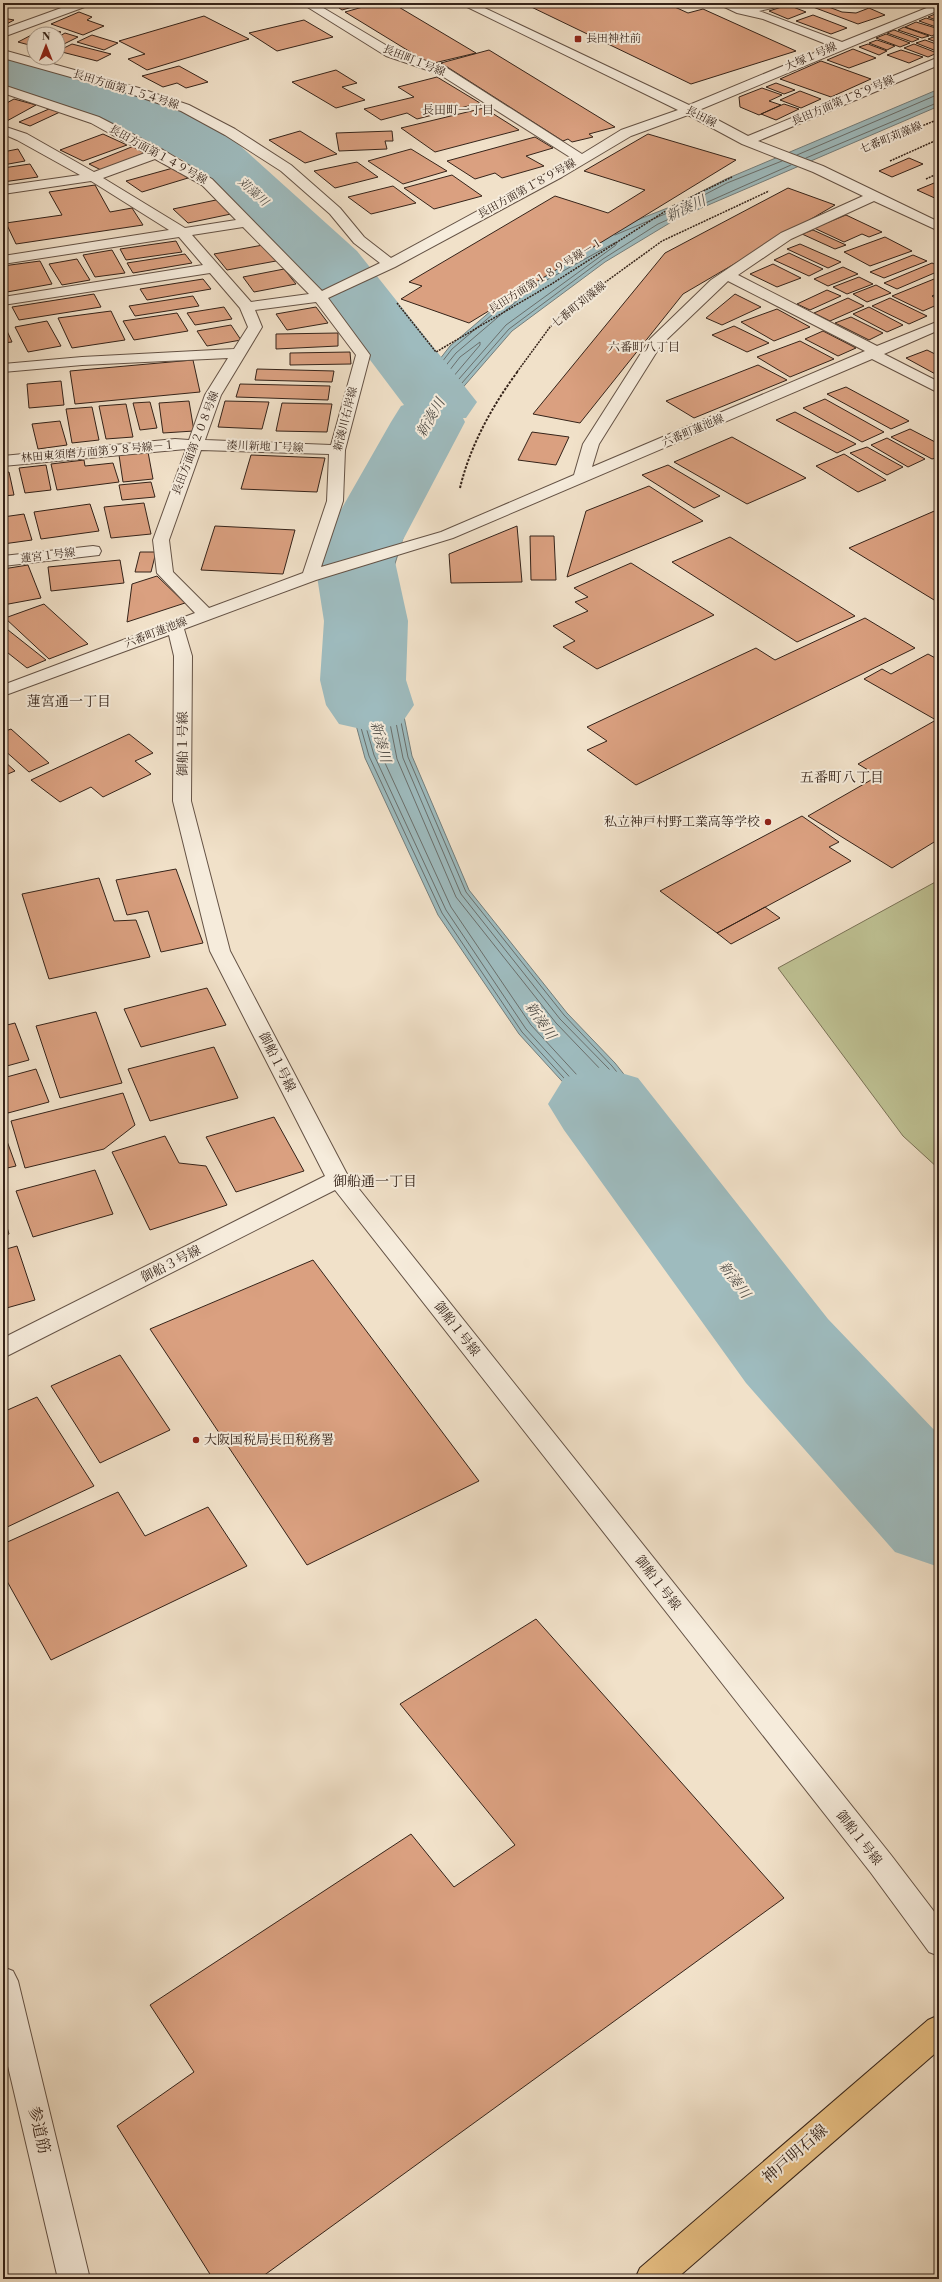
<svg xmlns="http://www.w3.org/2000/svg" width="942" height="2282" viewBox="0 0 942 2282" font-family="'Libre Bodoni','Noto Serif JP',serif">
<rect width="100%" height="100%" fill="#f1e1c9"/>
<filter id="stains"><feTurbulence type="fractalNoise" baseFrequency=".005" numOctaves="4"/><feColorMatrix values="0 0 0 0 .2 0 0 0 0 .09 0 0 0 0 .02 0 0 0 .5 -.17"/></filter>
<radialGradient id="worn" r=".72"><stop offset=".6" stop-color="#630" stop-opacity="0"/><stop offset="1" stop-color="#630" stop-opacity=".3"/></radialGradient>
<!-- green -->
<path fill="#bec193" stroke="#7a7256" d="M939 880V1169L903 1136 778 968Z"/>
<!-- water -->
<path fill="#9ebbbe" stroke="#747e7c" d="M939 89V106L678 218 605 262 512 331 459 392 417 476 408 522 389 583 393 662 412 756 469 890 567 1013 615 1063 662 1122 684 1161 939 1466V1521L805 1348 519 1034 438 915 365 758 350 703 346 618 363 500 415 391 450 346 527 280 627 224 675 205 726 179Z"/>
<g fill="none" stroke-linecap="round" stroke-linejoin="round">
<!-- shore-far1 -->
<path stroke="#6a6f6c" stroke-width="1" d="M797 155 939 94
M806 158 939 102
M615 235 677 209 727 183 782 161
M397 544 413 475 455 391 509 329 603 259 658 224 791 165
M371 551 378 505 427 399 460 357 480 342V345L447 384 403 470 393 519 384 548
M365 553 372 503 422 395 456 353 532 288 616 242V245L506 325 452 387 408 473 399 520 391 546
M360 555 367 501 418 393 452 349 513 297
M393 558 385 583 389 662 408 757 466 892 564 1015 612 1066 659 1124 681 1164 934 1466 939 1468
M387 559 380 583 384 662 403 758 461 894 560 1019 609 1069 655 1127 677 1167 930 1469 939 1473
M369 565 362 619 365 701 380 752 451 907 531 1025 716 1226V1223L672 1171 650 1131 604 1073 556 1023 456 897 397 759 378 663 374 583 380 561
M363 567 355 618 359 702 374 755 446 910 526 1029 812 1343 916 1476
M358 568 350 618 354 703 369 756 442 913 522 1032 808 1346 909 1476
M924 1476 925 1473 929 1476"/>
<!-- shore -->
<path stroke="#6a6f6c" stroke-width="1.5" d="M909 1475 939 1514
M915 1475 939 1506
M923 1475 939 1497
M928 1475 939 1479"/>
<!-- river -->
<path fill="#9ebbbe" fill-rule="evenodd" d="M3 53 141 92 227 134 357 251 477 402 466 418H463L465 422 394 557 408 621 406 680 414 705 401 724 370 731 339 724 326 705 320 680 324 621 314 557 391 422 401 406 404 405 309 279 183 160 97 118 3 90Z
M601 1067 638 1078 828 1319 939 1435V1567L895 1552 746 1383 564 1130 548 1104 564 1078Z"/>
</g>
<!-- building -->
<path fill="#daa080" stroke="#352319" d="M154 3H180L160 7Z
M326 3H367L342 10 332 3Z
M377 3H392L476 53 430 64 345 12Z
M523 3H666L688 13 703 9 796 51 691 84Z
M834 3 826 6 842 12 856 13 869 8 885 15 858 24 805 4Z
M788 5 806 12 788 19 769 11Z
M79 12 92 17 87 20 104 26 83 35 51 24Z
M935 14 939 16V21L928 17Z
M813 15 847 28 831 34 796 21Z
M204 16 249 39 147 70 128 59 145 54 119 41Z
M3 18 14 20 3 26Z
M926 18 939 22V28L919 21Z
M304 20 333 37 277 51 249 33Z
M916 22 939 29V32L932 36 905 27Z
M904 27 929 36 922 38 898 30Z
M45 28 61 32 57 34H34L33 46 18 42Z
M894 30 919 39 912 42 887 33Z
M65 33 78 37 58 47V37Z
M886 34 910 43 900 47 876 38Z
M92 35 118 43 104 50 77 42Z
M936 36 939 37V43L928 39Z
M877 40 895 46 887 50 869 43Z
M925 40 939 45V52L916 43Z
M72 44 111 54 97 61 58 51Z
M868 44 887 51 879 55 859 47Z
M914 44 937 53 928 57 904 48Z
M853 49 876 58 849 68 827 60Z
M489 50 615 127 589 134 593 137 572 142 568 139 563 141 441 63Z
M901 50 923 57 909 63 887 55Z
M821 61 871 79 831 97 780 79Z
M179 66 208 82 186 88 177 83 163 87 142 76Z
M336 70 357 83 342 87 365 100 336 108 292 82Z
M437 77 480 103 417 119 407 113 381 120 364 109 414 97 398 87Z
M776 83 795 90 784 94 766 87Z
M762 88 782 95 769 101 781 105 759 115 740 107 739 97Z
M800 91 821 99 801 108 780 100Z
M14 99 36 105 5 122 3 121V105Z
M784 104 799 109 776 120 761 114Z
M484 108 519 130 435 152 401 128Z
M49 109 60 112 30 126 19 122Z
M300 131 337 154 305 163 269 140Z
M392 131 393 141H385L387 149 339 151 336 133Z
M103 134 127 145 83 161 60 150Z
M648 134 736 160 469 323 401 299 422 286 409 282 555 196 608 213 645 190 584 171Z
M535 137 553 148 526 156 544 166 502 178 495 173 475 179 447 161Z
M134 146 147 152 101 170 89 164Z
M18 149 25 161 3 165V152Z
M411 149 447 171 403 184 368 161Z
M909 158 923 164 892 177 879 171Z
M357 162 378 177 335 188 314 171Z
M30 164 38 177 3 182V168Z
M173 168 188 178 142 192 126 181Z
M452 175 482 196 434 209 404 188Z
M939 181V200L917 190Z
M95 185 110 212 132 208 143 225 16 244 6 223 62 215 49 192Z
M393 186 416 203 371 214 348 197Z
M788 188 835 205 683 294 580 423 533 414 665 253Z
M216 200 231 214 188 223 173 209Z
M846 215 882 232 869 237 862 234 844 242 814 228Z
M813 230 846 245 835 249 802 234Z
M885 237 912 251 870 266 844 252Z
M176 241 182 252 126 260 120 249Z
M800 244 841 262 828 268 787 249Z
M263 245 276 261 227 270 214 254Z
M112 250 125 273 95 277 83 255Z
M789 253 823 269 809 276 774 260Z
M185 254 192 263 133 273 127 263Z
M913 255 927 261 884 278 870 272Z
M77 259 90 280 62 285 49 264Z
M40 261 52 284 7 292 3 285V266Z
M932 263 939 266V271L897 289 884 283Z
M773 264 801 278 777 287 750 274Z
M843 267 858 274 828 286 814 279Z
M284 269 296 284 254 292 243 277Z
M859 277 873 284 847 294 833 287Z
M939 277V293L932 296 939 300V304L923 311 892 296Z
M203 279 211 289 147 300 140 289Z
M876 285 891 293 867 302 853 294Z
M827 290 841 296 810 310 797 304Z
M94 294 101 307 19 320 12 307Z
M735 294 761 307 722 325 706 318Z
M193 296 199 306 135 316 129 306Z
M848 298 864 306 830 321 814 313Z
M890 298 927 316 909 324 872 306Z
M224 307 232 319 195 325 187 313Z
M316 307 328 323 287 330 276 314Z
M869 307 903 325 887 332 853 314Z
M777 309 810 327 774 341 741 322Z
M111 311 125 340 72 348 58 318Z
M177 313 188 331 134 340 123 321Z
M851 317 883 333 869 340 835 323Z
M47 321 61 346 28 352 15 327Z
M3 322 12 342 3 343Z
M231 325 241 340 207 346 197 331Z
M734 326 769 343 747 352 712 335Z
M823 331 856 348 838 356 805 339Z
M338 333V346L276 349V334Z
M800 341 834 359 790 377 757 357Z
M927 350 939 356V376L906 358Z
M350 352 351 364 290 365V353Z
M193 360 200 392 75 404 70 371Z
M758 365 787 380 694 418 666 401Z
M257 369 334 371 332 382 255 380Z
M61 381 64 405 29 408 27 384Z
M240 384 330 386 328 400 236 397Z
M846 387 909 421 891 429 827 394Z
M825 399 884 432 862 442 803 408Z
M189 401 194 431 163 433 159 403Z
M225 401 269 402 262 429 218 427Z
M150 402 157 428 140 430 133 403Z
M282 403 332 404 327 432 276 431Z
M126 404 133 437 106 439 99 406Z
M92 407 99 440 72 443 66 409Z
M795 412 856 444 837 453 776 420Z
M60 421 67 445 38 449 32 424Z
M910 429 939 444V457L932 459 891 437Z
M532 432 569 437 556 465 518 460Z
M732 437 806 478 747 504 674 462Z
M887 438 925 459 908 467 871 445Z
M867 447 903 467 887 475 850 453Z
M148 452 153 479 123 482 119 455Z
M844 454 886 480 858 492 816 466Z
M251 455 325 458 317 492 241 489Z
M84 460 85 466 113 463 119 482 57 490 51 464Z
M46 465 51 490 25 493 19 468Z
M668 465 720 496 694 508 642 475Z
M9 472 14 495 3 496V473Z
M151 482 155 497 122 500 119 485Z
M649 486 703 521 567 577 586 511Z
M144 503 151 534 111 538 104 507Z
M90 504 99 531 41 539 34 512Z
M939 509V603L849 548Z
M24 514 32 540 3 544V517Z
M215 526 295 530 283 574 201 570Z
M517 526 522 582 451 583 449 554Z
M530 536H554L556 580H531Z
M730 537 855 616 797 642 672 562Z
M140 552H156L151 572H135Z
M120 560 124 583 51 591 48 567Z
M631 563 714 615 597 669 563 647 575 641 553 626 588 611 575 602 588 597 574 588Z
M28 565 41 598 3 605V569Z
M157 576 185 603 127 622 132 584Z
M44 604 88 644 49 659 5 618Z
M865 618 915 648 636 785 587 750 607 741 587 727 756 648 775 660Z
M3 626 46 660 27 668 3 649Z
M928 654 939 660V839L892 868 808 816 878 776 858 764 936 720 864 679 882 669 891 674Z
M11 729 49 763 29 772 3 749V732Z
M129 734 153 753 135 761 151 774 103 797 91 787 60 802 31 780Z
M3 760 15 771 3 776Z
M802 816 839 842 829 847 851 861 717 933 660 891Z
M176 869 203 943 161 952 148 911 127 915 116 880Z
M99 878 114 921 136 920 150 957 49 979 22 894Z
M765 907 780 918 731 944 717 933Z
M207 988 226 1025 141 1047 124 1009Z
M96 1012 122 1083 60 1098 36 1026Z
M15 1023 29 1060 3 1067V1026Z
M214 1047 238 1098 150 1121 128 1069Z
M36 1069 49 1102 8 1113 3 1099V1078Z
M123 1093 135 1125 104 1149 25 1168 11 1121Z
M274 1117 304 1171 236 1192 206 1137Z
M3 1130 16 1166 3 1169Z
M165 1136 179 1163 206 1166 227 1205 150 1230 112 1152Z
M95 1170 113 1214 33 1237 16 1191Z
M3 1213 9 1234 3 1236Z
M17 1246 35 1300 3 1309V1250Z
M313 1260 479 1481 307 1565 150 1329Z
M120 1355 170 1430 100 1463 51 1386Z
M37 1397 94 1486 3 1529V1412Z
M118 1492 145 1536 208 1507 247 1566 51 1660 3 1574V1544Z
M536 1619 784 1898 259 2279H213L117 2126 194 2072 150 2005 411 1834 454 1887 515 1845 400 1704Z"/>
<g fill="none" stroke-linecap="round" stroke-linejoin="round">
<defs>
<path id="minor" d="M75 3H92L90 5 3 37V29Z
M301 3H315L394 50 447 68 582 154 621 130 678 110 459 3H474L689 105 831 46 763 19 737 13 716 3H732L744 8 765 3H788L786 5 759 11 842 42 939 3V10L699 110 748 136 939 57V65L758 141 823 166 939 222V231L874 201 791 239 738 275 877 346 939 321V330L884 354 939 382V393L872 359 453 538 316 580 184 629 192 656 191 801 230 951 347 1174 891 1855 939 1918V1956L929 1952 871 1873 335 1190 3 1358V1338L325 1176 210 951 173 801 174 656 169 635 3 696V685L195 613 157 573 153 540 186 449 3 466V456L175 439 189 440 205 395 228 358 82 365 3 372V364L82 357 234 349 248 327 240 308 210 273 3 305V297L203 265 179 237 3 264V256L169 230 91 181 3 194V186L80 175 17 140 3 134V126L27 134 94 172 145 153 91 123 3 93V85L99 117 163 150 212 179 322 291 380 263 354 243 330 214 281 171 225 135 181 111 131 94 3 58V50L139 88 189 105 235 129 291 165 340 208 364 237 391 258 573 159 439 74 386 56ZM688 115 742 144 813 172 863 196 781 233 711 280 650 339 583 444 574 475 441 532 321 567 343 501 345 450 370 355 328 298 395 267 562 177 631 136ZM155 159 202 185 236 220 185 228 103 178ZM243 227 309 294 251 302 192 235ZM728 281 865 351 592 467 599 444 661 345ZM316 302 356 355 331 445 205 440 221 395 262 327 255 310ZM201 450 329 454 327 501 303 573 209 608 173 572 169 540Z
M93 546 99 547 101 551 99 555 3 566V556Z
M3 1967 13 1971 18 1981 90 2279H58L3 2045Z"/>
<path id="major" d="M939 2015V2050L676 2279H635L640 2268 928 2020Z"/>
</defs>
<!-- minor casing -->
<use href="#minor" stroke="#645245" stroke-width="2"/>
<!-- major casing -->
<use href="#major" stroke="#352319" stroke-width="2"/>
<!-- path-far1 -->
<path stroke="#352319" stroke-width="1.5" stroke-dasharray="2 1" stroke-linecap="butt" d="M865 149 939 119
M890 161 939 139
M926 179 939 173
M397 303 436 352 550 285 675 205 732 177
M517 372 550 327 600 286 662 241 769 191"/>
<!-- path -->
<path stroke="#352319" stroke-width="2" stroke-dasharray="2.5 1.5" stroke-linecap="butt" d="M460 488C470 446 492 406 518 371"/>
<!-- minor -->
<use href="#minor" fill="#f6ecdc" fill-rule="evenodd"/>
<!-- major -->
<use href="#major" fill="#e8c084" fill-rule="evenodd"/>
</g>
<!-- markers -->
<g fill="#8f2418" stroke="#f6ecdc" stroke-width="1.5">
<rect x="574" y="35" width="8" height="8" rx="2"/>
<circle cx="768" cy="822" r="4"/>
<circle cx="196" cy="1440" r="4"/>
</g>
<g text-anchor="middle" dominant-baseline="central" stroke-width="4" stroke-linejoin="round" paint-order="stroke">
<!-- far-poi labels -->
<g font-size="11" fill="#352319" stroke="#f6ecdc" text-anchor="start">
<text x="586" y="39">長田神社前</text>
</g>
<!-- far-street labels -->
<g font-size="11" fill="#352319" stroke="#f6ecdc">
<text transform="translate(811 57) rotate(-23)">大塚１号線</text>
<text transform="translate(414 61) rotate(22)">長田町１号線</text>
<text transform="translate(126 90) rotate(17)">長田方面第１５４号線</text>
<text transform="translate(843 101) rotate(-23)">長田方面第１８９号線</text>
<text transform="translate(701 117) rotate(27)">長田線</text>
<text transform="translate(891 138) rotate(-22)">七番町苅藻線</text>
<text transform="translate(158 155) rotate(29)">長田方面第１４９号線</text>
<text transform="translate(527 189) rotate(-29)">長田方面第１８９号線</text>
<text transform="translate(546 276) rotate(-32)">長田方面第１８９号線－１</text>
<text transform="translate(579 305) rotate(-39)">七番町苅藻線</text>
<text transform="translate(346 419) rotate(-76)">新湊川右岸線</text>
<text transform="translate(693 431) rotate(-23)">六番町蓮池線</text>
<text transform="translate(196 443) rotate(-69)">長田方面第２０８号線</text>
<text transform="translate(265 447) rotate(2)">湊川新地１号線</text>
<text transform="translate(98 452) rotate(-5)">林田東須磨方面第９８号線－１</text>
<text transform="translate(48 556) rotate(-7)">蓮宮１号線</text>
<text transform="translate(156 633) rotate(-21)">六番町蓮池線</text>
</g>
<!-- far-neighbourhood labels -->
<g font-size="12" fill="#352319" stroke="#f6ecdc">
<text x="458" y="110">長田町一丁目</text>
<text x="644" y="347">六番町八丁目</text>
</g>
<!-- far-water labels -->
<g font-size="12" font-style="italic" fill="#54514b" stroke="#f6ecdc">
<text transform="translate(253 192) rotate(42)">苅藻川</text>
</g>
<!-- street labels -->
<g font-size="13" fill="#352319" stroke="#f6ecdc">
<text transform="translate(183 744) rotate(-90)">御船１号線</text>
<text transform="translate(277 1062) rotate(63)">御船１号線</text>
<text transform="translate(171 1264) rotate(-27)">御船３号線</text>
<text transform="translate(457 1329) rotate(52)">御船１号線</text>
<text transform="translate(658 1583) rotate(52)">御船１号線</text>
<text transform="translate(859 1838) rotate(52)">御船１号線</text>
</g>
<!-- poi labels -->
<g font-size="13" fill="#352319" stroke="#f6ecdc" text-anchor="end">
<text x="760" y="822">私立神戸村野工業高等学校</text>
<text x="204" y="1440" text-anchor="start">大阪国税局長田税務署</text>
</g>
<!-- water labels -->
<g font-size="14" font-style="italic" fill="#54514b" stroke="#f6ecdc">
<text transform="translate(686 209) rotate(-25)">新湊川</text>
<text transform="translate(431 418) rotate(-60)">新湊川</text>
<text transform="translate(380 742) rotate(75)">新湊川</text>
<text transform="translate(540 1021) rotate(55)">新湊川</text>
<text transform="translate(734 1280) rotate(53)">新湊川</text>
</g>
<!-- neighbourhood labels -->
<g font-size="14" fill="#352319" stroke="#f6ecdc">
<text x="69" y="702">蓮宮通一丁目</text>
<text x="842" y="778">五番町八丁目</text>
<text x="375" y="1182">御船通一丁目</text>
</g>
<!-- near-street labels -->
<g font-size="16" fill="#352319" stroke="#f6ecdc">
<text transform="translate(39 2130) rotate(77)">参道筋</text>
<text transform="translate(795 2154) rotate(-41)">神戸明石線</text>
</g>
</g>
<!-- margin -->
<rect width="942" height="2282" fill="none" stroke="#f1e1c9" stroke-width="16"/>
<rect x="4" y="4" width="934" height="2274" fill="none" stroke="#352319" stroke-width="2"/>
<rect x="8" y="8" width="926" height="2266" fill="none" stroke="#352319"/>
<!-- north arrow -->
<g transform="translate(46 46)"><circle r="19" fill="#f6ecdc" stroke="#a99c8e"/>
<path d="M0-3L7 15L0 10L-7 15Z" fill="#8f2418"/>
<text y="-6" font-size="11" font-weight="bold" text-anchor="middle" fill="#352319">N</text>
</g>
<rect width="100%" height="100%" filter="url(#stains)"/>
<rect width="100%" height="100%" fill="url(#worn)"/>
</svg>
